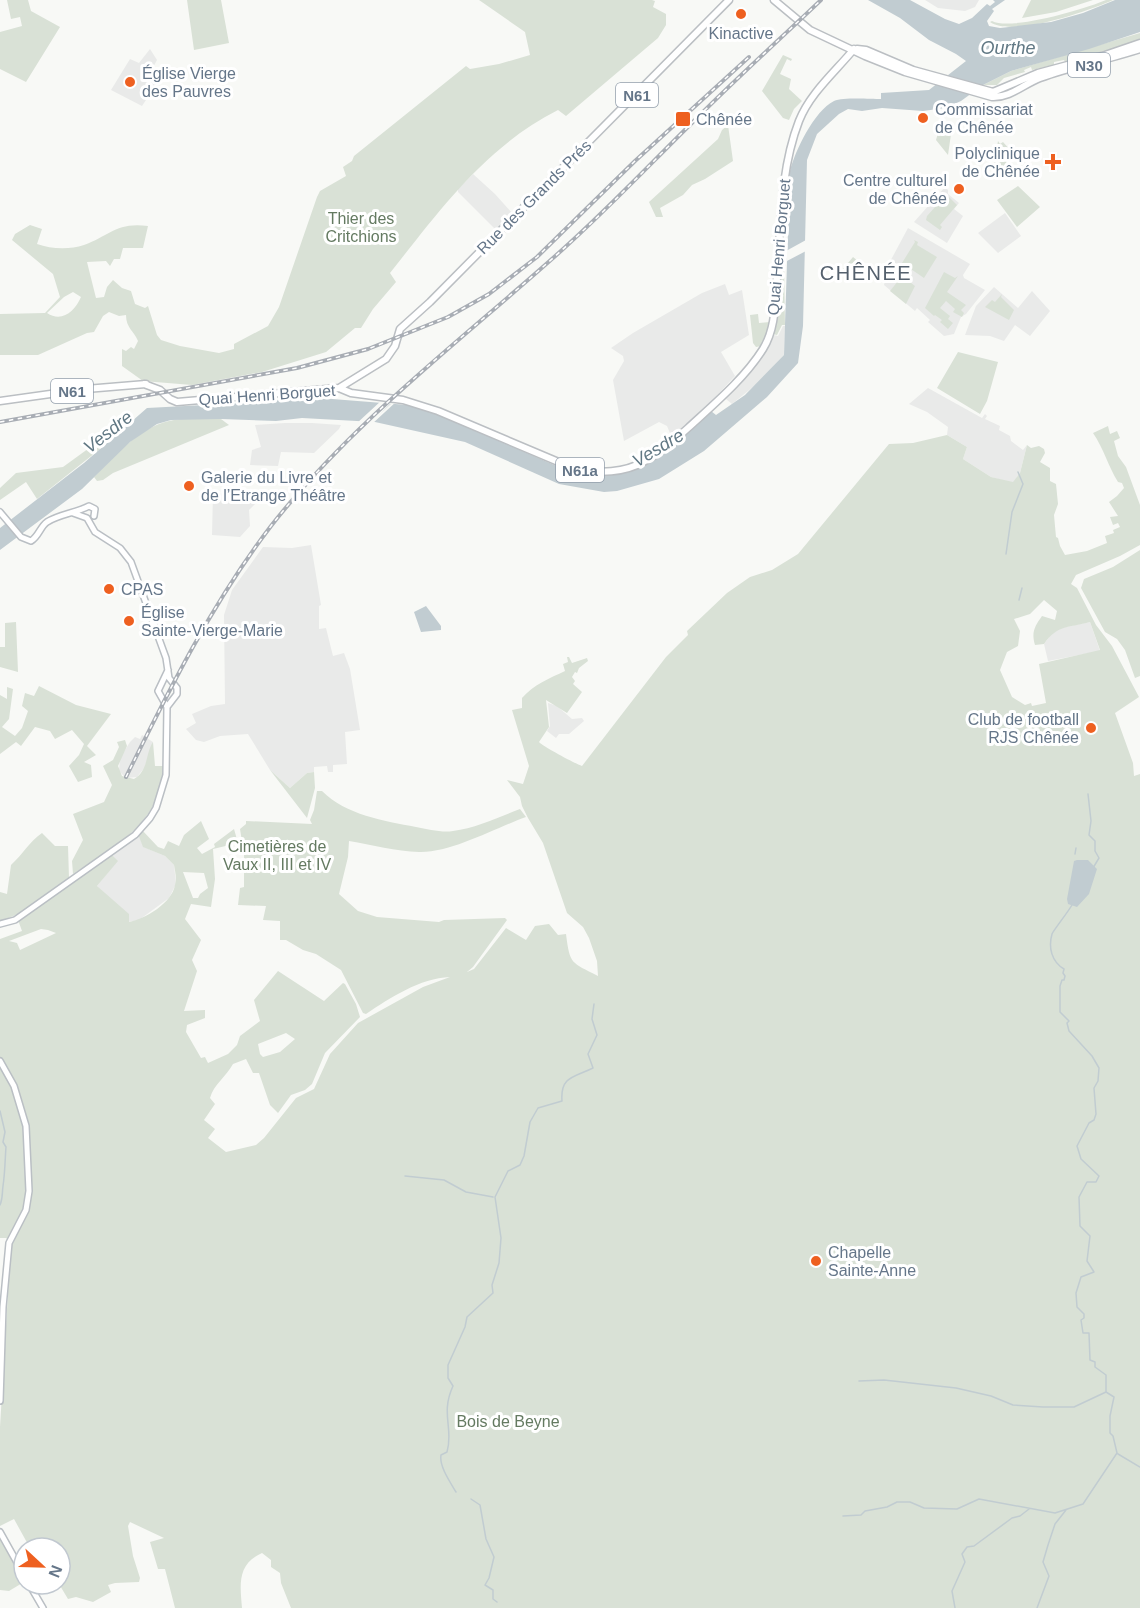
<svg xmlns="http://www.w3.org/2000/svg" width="1140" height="1608" viewBox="0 0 1140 1608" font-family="Arial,sans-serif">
<rect width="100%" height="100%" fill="#f8f9f6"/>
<!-- built -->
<path fill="#e9eae9" d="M925 0H979L975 7 965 11 938 8Z
M150 49 157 60 150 73 160 79 142 106 111 90 130 59 139 63Z
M473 174 495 194 513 214 496 230 458 192V189Z
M945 187 948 190V194L959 203 954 209 963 216 947 243 914 222Z
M1005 213 1021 236 998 253 978 233Z
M908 228 970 264 963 275 964 278 985 290 966 314 961 317 954 334 944 336 928 322 930 320 917 308 915 311 884 285 887 273 885 271Z
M725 284 729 295 742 290 749 335 721 352 735 376 706 407 672 438 667 426 659 422 624 441 613 380 624 361 623 356 611 348 633 333 702 293Z
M994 287 1018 308 1032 291 1050 311 1030 336 1015 325 1004 341 990 336 965 335 976 306Z
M783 326H785L784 355 758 383 732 404 726 399 747 377 767 350 774 335 778 336Z
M928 388 982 418 985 414 987 416 985 419 1000 426 999 430 1010 436 1011 441 1023 450 1027 445 1020 473 1013 483 991 477 963 459 967 447 947 435 948 427 927 412 909 404Z
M285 423H312L341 425 339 429 314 453 281 452 278 466 250 465 252 450 261 447 255 425Z
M213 493 257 495 256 503 249 510 250 526 240 537 212 535Z
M311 545 321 605 319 606V629L326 628 333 656 344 653 350 669 360 730 345 732 347 764 333 765V772H328L327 766 314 767V772L307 773 290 788 270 770 248 734 220 736 204 742 196 740 186 729 196 723 192 714 211 706 225 704 224 615 232 590 263 547 292 548Z
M1090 622 1100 651 1048 661 1044 644 1053 632 1059 628Z
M548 703 557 706 572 719 582 718 584 721 569 734H559L556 738 547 731 550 726Z
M142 735 153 742 145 767 137 777 126 778 119 771 120 758 130 742 135 737 140 739Z
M138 834 144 847 165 856 174 865 176 884 169 898 139 920 128 922 97 886 117 861 110 853Z"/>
<!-- green -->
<path fill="#d9e1d6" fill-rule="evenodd" d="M7 0H28L31 11 60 27 26 82 0 69V32L22 26 20 17 11 19Z
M187 0H221L229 43 194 50Z
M479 0H652L655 1 653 7 666 14V25L658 38 566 116 558 110C485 147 440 210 390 273L396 282 373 309 361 328H355L326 352 262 372 192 385 143 381 122 366V349L126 351 131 347 134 349 138 341C134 331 126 328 126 315L119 316 109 312 103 316 94 332 87 333 38 355H0V314L45 313 60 297 53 274 12 240 15 234 30 225 42 229 37 244C51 249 69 250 84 245 110 236 115 222 148 226L143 248H123L120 259H114L110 266 106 261 87 262 96 298 104 297 107 287 113 280 122 288 131 291 135 304 145 308 148 306 157 335 161 340 180 346 219 353 234 349V344L268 326 279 307 317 197 320 191 346 176 343 167 352 161 354 156 466 66 470 69 499 64 530 55 525 32ZM73 292 81 297C75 311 62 323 47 313L64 297Z
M1031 0H1093L1056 12 1022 18Z
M1106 0H1113C1088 11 1013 38 990 22L992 21C1011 31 1085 9 1106 0Z
M1140 33V40L1084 57 1083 55 1075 57 1074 60 1065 62 1064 60 1054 62V65L1032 70 1031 67 1024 70 1025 72 1004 78 997 85H983L1011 71Z
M783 55 792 59 791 61 787 59 780 74 791 79 789 89 802 101 794 109 789 120 783 118 762 91Z
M948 124 952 127 948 155 936 140 939 130Z
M728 125 733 161 705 179 692 185 683 195 660 208 663 217H656L649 202 718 139 722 130Z
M998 141 1000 144 1003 142 1014 154 1005 164 1007 167 1005 168 994 166Z
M1018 186 1040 207 1017 227 997 200Z
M948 196 957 205 940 225 942 227 940 230 926 220 927 216 944 197Z
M914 240 918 242 917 245 937 257 924 278 902 263 915 242Z
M853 257 874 274 869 283 859 268 855 270 853 267 847 272 843 269Z
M784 263 785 325H782L777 335 773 334 777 317 781 267Z
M944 272 955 278 958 276 947 292 966 305 961 310 964 313 962 317 953 312 955 309 946 301 940 308 950 316 948 319 953 323 948 329 940 322 942 320 935 315 934 316 925 308Z
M902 276 915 286 906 304 890 291Z
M1002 294 1001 297 1014 310 1009 320 985 307 992 300 995 302Z
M758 314 759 323 770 322 762 346 756 347 753 343 750 315Z
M958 352 998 362 987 401 980 414 937 388Z
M221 419 229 425 113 473 103 480 97 481 94 477C115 456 138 428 169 421 185 417 204 419 221 419Z
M1108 426 1110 434 1117 431 1120 438 1114 441 1118 456 1126 467 1140 505V545L1120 556 1076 575 1071 584 1077 588 1096 625 1112 646 1139 697 1115 713 1133 763 1134 776 1140 774V1608H291L281 1583 280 1573 271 1567V1560L262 1553C237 1564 240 1584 242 1608H175L165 1569H158L150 1542 164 1538 130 1522 128 1526 133 1556 140 1578 139 1582 115 1583 108 1585 111 1592 93 1602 76 1597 68 1599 59 1584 60 1548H30L14 1519 0 1526V1427L11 1242 6 1238H0V939L22 931 18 920 110 853 118 861 97 886 129 914V922C145 919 172 903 175 885 177 879 175 871 174 865L165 856 143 847 138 834 142 830 158 847 164 849 168 841 179 846 184 835 201 821 209 839 197 848 202 854 215 847 214 844 234 829 238 843 213 849 215 879 211 907 191 904 185 919 201 940 192 960 197 971 184 1011 205 1010V1018L187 1025 186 1032 201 1058 205 1057 208 1063 228 1054 237 1045 240 1036 260 1021 254 1000 278 971 324 1001 343 983 345 984 356 1004 360 1017 325 1053 312 1084 305 1090 291 1095 278 1113 270 1105 259 1073H253L246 1059 233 1064C226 1077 214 1084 210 1098L215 1104 204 1120 215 1129 208 1138 226 1152 256 1145 264 1138 296 1098 314 1089 330 1054 358 1023 423 987 450 977C420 978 390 998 366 1014L363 1013 341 970 316 954 303 950 286 940H280V921L263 920 266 906 238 905 240 888 244 887V854L240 829 246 824V821L312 824 310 820 314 810 317 791H322C346 815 384 821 416 827 428 829 442 833 453 831 476 828 499 817 520 809L526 817C495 828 451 853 419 852 396 851 372 845 349 841L348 857 339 894 358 911 377 917 439 922 444 920 505 918 507 920 473 967 467 972 474 969 506 928 526 940 535 926 549 924 558 935 566 934C570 965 571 962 598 976L597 961 589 938 583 927 567 913 543 843 528 818 522 806 520 797 507 780 523 784 529 766 512 710 522 708V698C533 685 550 678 565 671L563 664 568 662 567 657H569L572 663 587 658 588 661 579 668 577 673 575 672 572 677 575 681 573 684 582 692 567 713 546 700 549 727 539 742C544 747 574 763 582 766L666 657 688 635 687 631 727 593 750 577 772 570 798 554 889 444 913 443 947 435 967 447 963 459 991 477 1013 482 1020 473 1027 445 1031 448 1039 446 1044 449 1045 453 1040 462 1050 468V481L1056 484 1058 504 1054 515 1056 537 1058 538 1060 546 1065 555 1087 551 1107 543 1105 536 1114 533 1113 530 1120 527 1118 523 1113 525 1110 517 1118 516 1109 502 1117 496 1124 488 1122 483 1118 482C1108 466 1104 449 1093 433ZM1044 600 1057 611 1055 620 1042 616C1035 626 1031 632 1035 645L1044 644C1058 624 1069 628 1090 622L1100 650 1039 664 1046 703 1032 706 1031 703 1025 705 1012 697 1000 670 1007 652 1018 646 1020 631 1014 619 1030 614ZM183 872 204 873 208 888 200 894 198 898H193ZM41 929 48 930 56 933 20 950 17 943 9 941ZM286 1033 295 1039 280 1052 263 1057 260 1054 258 1044Z
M96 443 100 449 37 499 26 482 0 500V488L16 473 63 467Z
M1140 550V676L1135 678 1125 650 1117 639 1105 632 1081 588 1084 579 1113 567Z
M16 622 18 672 0 667V641V647H5V623Z
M39 686 76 705 111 714 87 746 96 755 84 762 91 765 92 777 78 782 69 766 79 755 84 744 72 730 55 739 50 731 35 727 21 746 16 742 0 754V695L7 699V687L13 689 9 719 2 727 15 736 22 728 28 711 22 706 25 693 34 696Z
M125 740 127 746 118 766 122 776 134 779C149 770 145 754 153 742L155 766H163C162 775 161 786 158 794 145 832 105 853 73 874L72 861 83 840 73 814 104 802 112 785 103 766 113 760 119 747 117 742Z
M270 770 290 788 307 773 314 772 315 788 307 818Z
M42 833 55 846H68L69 878C48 894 25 914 0 921V892L7 894 11 865C23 854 29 842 42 833Z
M0 1539 24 1580V1582L9 1591 0 1590Z"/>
<!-- water -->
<path fill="#c1ccd1" d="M868 0H910L945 19 959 24 972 18 987 4 990 6 995 2 993 0H1005L992 9 994 11 987 21 989 26 1000 28 1051 22 1083 13 1115 0H1140V32L1089 49 1011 71 983 85 961 101 945 108 923 111 882 108 862 111 848 109 839 114 817 134 807 160 803 326 798 363 767 397 704 451 659 479 617 491 604 492 559 484 465 442 375 422 302 418 276 421 221 419 171 420 157 424 130 442 82 489 0 550V528L84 463 147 408 262 402 307 397 408 405 442 416 561 468C633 489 661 456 711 411L716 415 745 395 784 355 790 171C795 151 814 111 834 101 843 97 870 99 881 99V93L929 90 966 61 956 54 929 40 900 18Z
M426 606 441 626V630L421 632 414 612Z
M1077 860H1088L1097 869 1089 894 1077 907 1068 904 1067 899 1074 861Z"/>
<!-- pier -->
<path fill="#f8f9f6" d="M806 240V251L785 262 786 251Z
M382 400 393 401 380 414 394 401H397L372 424H356Z"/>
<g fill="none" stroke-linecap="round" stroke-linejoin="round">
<!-- stream -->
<path stroke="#c1ccd1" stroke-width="1.5" d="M1006 554 1012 512 1023 484 1018 472
M1019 600 1022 588
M1088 794 1091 821 1089 835 1095 841V851L1099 858 1093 868
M1075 854 1076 848
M0 1111 5 1132 3 1142 6 1147C5 1160 5 1173 3 1186 2 1193 3 1198 0 1205
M405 1176 444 1180 466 1192 493 1197
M859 1381 884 1380 956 1388 991 1396 1013 1405 1043 1407H1074L1106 1392
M1118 1454 1140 1467
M456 1492C450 1482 439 1466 441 1455L447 1452C454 1429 440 1414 453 1386L448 1378V1365L465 1327 467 1317 493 1293 492 1285 499 1263 501 1238 495 1197 508 1171 520 1165 524 1156 530 1122 538 1108 562 1101C560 1076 575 1077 593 1068L588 1054 597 1035 592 1019 594 1004
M471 1499 480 1505 486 1539 494 1557 489 1578 485 1585 493 1590V1599L497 1602
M843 1516 861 1515 865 1511 887 1507 897 1502H910L924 1508 957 1509 979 1499 1055 1513 1083 1504 1117 1453 1113 1436 1110 1433V1416L1114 1397 1106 1392V1375L1095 1367V1362L1090 1360 1089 1333H1083L1081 1320 1084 1318V1314L1077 1307 1076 1293 1081 1277 1094 1272 1087 1261 1090 1236 1080 1226 1079 1197 1087 1182H1096L1099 1176 1081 1159 1077 1146 1089 1123 1094 1120 1096 1114 1094 1088 1098 1081 1099 1068 1092 1056 1069 1031 1067 1023 1069 1021 1060 1012V986L1062 980H1064L1065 976 1063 973 1064 969C1052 962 1048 948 1052 934 1053 931 1068 912 1072 905
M955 1608 952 1591 965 1562 962 1554 967 1547 974 1546 1012 1518 1020 1516 1029 1509
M1037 1608 1049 1576 1043 1562 1048 1545 1055 1524 1066 1510"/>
<defs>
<path id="secondary" d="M0 512 21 537 31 541C39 536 40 527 47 522 60 514 76 513 89 506L95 509 94 516
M73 513 87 518 95 532 120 548 131 562 166 658 169 678 177 688V694L167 707
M0 924 15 920 135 835 150 818 156 808 166 775 167 707 158 691 168 670
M0 1061 14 1086 26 1126 29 1191 26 1210 9 1243 3 1307 0 1401
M0 1532 24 1575
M29 1584 43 1608"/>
<path id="primary" d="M774 0 810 30 865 56 905 72 992 97C1010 98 1024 84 1040 78 1072 66 1107 60 1140 49
M857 49 866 50 913 70 993 92 1038 73 1105 55 1140 43
M144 384 160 390 170 399 177 402 339 388 351 393 403 400 438 411 575 469C628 479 650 462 688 428 714 404 744 379 763 349 776 328 775 302 777 278 781 226 780 170 799 121 810 93 835 72 854 49
M339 388 386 359 395 346 400 329 430 302 729 0
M0 401 86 389 146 384"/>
</defs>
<!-- secondary casing -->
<use href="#secondary" stroke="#babfc4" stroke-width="8"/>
<!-- primary casing -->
<use href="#primary" stroke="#bbbfc3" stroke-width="9"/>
<!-- secondary -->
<use href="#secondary" stroke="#fff" stroke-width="5"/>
<!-- primary -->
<use href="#primary" stroke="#fff" stroke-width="6"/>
<defs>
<path id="rail" d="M0 422 297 368 368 349 448 317 489 294 537 257 635 161 749 57
M126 777C169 690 212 603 271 526 354 420 463 339 562 250 610 207 653 161 698 117 738 77 780 39 821 0"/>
</defs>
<!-- rail casing -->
<use href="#rail" stroke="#a8adb4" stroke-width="4"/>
<!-- rail -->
<use href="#rail" stroke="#fff" stroke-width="1.5" stroke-dasharray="4.5" stroke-linecap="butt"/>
</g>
<!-- markers -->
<g fill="#ee6020" stroke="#fff" stroke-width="2">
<circle cx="741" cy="14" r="6"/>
<circle cx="130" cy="82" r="6"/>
<circle cx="923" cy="118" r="6"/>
<rect x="675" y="111" width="16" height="16" rx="3"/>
<path d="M1050 153h6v6h6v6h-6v6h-6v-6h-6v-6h6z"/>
<circle cx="959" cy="189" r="6"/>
<circle cx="189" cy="486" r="6"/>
<circle cx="109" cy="589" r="6"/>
<circle cx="129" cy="621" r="6"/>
<circle cx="1091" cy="728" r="6"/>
<circle cx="816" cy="1261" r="6"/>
</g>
<g text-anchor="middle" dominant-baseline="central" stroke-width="6" stroke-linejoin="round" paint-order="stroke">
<!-- shield labels -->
<g fill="#fff" stroke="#939fac" stroke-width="1.5">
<rect x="1068" y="53" width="42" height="24" rx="4.5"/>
<rect x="616" y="83" width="42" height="24" rx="4.5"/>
<rect x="51" y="379" width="42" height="24" rx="4.5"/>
<rect x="556" y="458" width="48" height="24" rx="4.5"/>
</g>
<g font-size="15" font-weight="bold" fill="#657689">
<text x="1089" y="65">N30</text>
<text x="637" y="95">N61</text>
<text x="72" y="391">N61</text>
<text x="580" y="470">N61a</text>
</g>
<!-- poi labels -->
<g font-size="16" fill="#657689" stroke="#fff" text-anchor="start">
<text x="741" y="33" text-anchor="middle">Kinactive</text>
<text x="142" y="73">Église Vierge<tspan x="142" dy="18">des Pauvres</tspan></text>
<text x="935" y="109">Commissariat<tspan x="935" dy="18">de Chênée</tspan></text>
<text x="696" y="119">Chênée</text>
<text x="1040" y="153" text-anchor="end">Polyclinique<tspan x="1040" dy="18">de Chênée</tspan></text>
<text x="947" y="180" text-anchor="end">Centre culturel<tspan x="947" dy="18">de Chênée</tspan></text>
<text x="201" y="477">Galerie du Livre et<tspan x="201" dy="18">de l’Etrange Théâtre</tspan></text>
<text x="121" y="589">CPAS</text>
<text x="141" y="612">Église<tspan x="141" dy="18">Sainte-Vierge-Marie</tspan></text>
<text x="1079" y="719" text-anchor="end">Club de football<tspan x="1079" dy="18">RJS Chênée</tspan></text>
<text x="828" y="1252">Chapelle<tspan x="828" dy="18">Sainte-Anne</tspan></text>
</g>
<!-- street labels -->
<g font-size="16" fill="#657689" stroke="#fff">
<text transform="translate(534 197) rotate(-45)">Rue des Grands Prés</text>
<text transform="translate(779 247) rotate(-85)">Quai Henri Borguet</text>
<text transform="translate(267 395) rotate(-4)">Quai Henri Borguet</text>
</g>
<!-- park labels -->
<g font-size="16" fill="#647a61" stroke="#fff">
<text x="361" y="218">Thier des<tspan x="361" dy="18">Critchions</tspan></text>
<text x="277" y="846">Cimetières de<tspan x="277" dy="18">Vaux II, III et IV</tspan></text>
<text x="508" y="1421">Bois de Beyne</text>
</g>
<!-- water labels -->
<g font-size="18" font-style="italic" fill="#617884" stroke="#fff">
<text x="1008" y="48">Ourthe</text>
<text transform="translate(108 432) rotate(-38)">Vesdre</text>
<text transform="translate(658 448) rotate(-31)">Vesdre</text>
</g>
<!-- quarter labels -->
<g font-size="20" letter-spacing="1.5" fill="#54606d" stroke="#fff">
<text x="866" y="273">CHÊNÉE</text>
</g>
</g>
<!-- north arrow -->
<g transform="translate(42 1566) rotate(112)"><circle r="28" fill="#ffffff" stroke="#c1c8d0" stroke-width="1.5"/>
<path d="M0-4.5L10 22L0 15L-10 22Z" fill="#ee6020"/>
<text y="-9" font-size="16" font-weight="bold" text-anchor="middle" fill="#657689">N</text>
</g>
</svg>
